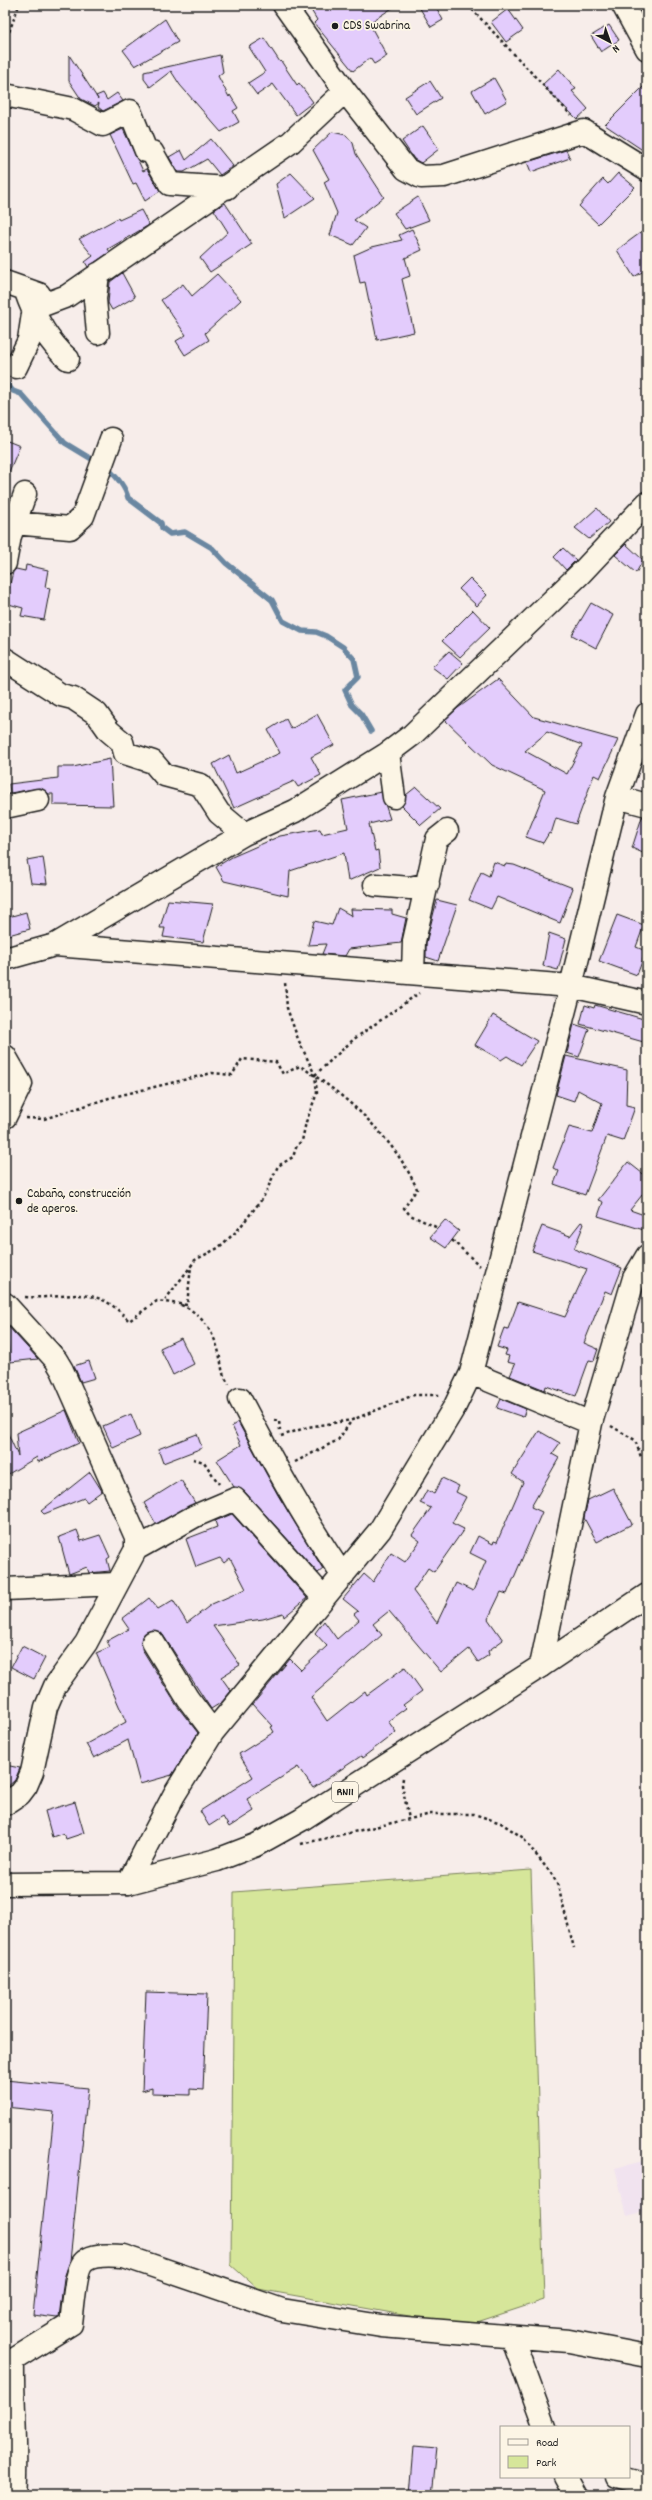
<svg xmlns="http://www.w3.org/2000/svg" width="652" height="2500" viewBox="0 0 652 2500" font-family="Dekko,sans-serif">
<rect width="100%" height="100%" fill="#f7edea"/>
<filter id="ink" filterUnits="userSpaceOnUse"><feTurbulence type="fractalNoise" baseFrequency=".025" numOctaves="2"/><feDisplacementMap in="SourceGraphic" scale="8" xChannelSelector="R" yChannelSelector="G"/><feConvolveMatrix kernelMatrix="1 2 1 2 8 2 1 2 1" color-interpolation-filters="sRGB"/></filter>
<g filter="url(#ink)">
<!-- built -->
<path fill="#f1e3ef" d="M647 2160V2211L627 2216 615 2168Z"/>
<!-- green -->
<path fill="#d6e69a" stroke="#79815b" d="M531 1870 544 2300 465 2326 258 2289 231 2265 234 1892Z"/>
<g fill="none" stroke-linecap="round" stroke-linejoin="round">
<!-- stream -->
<path stroke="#6a87a1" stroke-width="5.5" d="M5 382 13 391 21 394 65 443 98 463
M106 467C115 475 125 485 128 498L161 523 162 528 170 534 185 532 212 548 226 563 272 600 283 621 302 631 316 632 326 636 343 647 354 659 358 677 345 690 352 705 361 714 371 731"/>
</g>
<!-- building -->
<path fill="#e3ccfc" stroke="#1c1c1c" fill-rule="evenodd" d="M320 5H397L369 23 387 56 374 64 370 58 353 71 314 23 317 20 311 10Z
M418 5H435L443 20 431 27Z
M508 9 523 30 506 42 491 22Z
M165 19 178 42 135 66 123 50Z
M609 25 619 40 601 52 591 36Z
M264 38 280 62 281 61 297 85 299 83 313 102 296 115 273 84 257 95 248 83 265 72 249 47Z
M69 55 98 99 96 96 103 93 107 100 117 93 123 101 103 111 98 107 99 103 95 106 81 99 69 81Z
M220 55 223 72 218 76 229 97 230 95 238 108 233 111 239 122 221 132 180 85 171 71 150 87 144 79V72Z
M559 69 576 89 572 91 588 109 577 119 542 85Z
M494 78 507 101 485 114 472 91Z
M430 81 441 98 416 114 405 97Z
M647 83V153L605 125Z
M423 126 439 149 421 163 414 159 402 141Z
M123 129 143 171 147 169 160 191 145 201 136 183 133 184 110 135Z
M332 132 346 135 353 143 356 154 384 197 354 220 366 228 353 245 330 235 337 213 324 182 329 179 313 150Z
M211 139 233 166 220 175 207 159 184 172H178L169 157 181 150 186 160Z
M566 150 570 158 531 172 527 162Z
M291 173 315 198 285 218 276 184Z
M618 173 635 187 598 224 579 206 603 179 608 184Z
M418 197 429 220 405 229 394 213Z
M225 203 252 244 210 272 200 258 228 232 214 210Z
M141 210 149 225 108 249 110 252 88 267 85 262 93 256 79 239 118 218 119 220Z
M647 228V269L634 277 617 250Z
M412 229 422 250 405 258 410 276 402 279 414 332 377 340 365 282 360 283 354 255 372 247 402 240 399 235Z
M122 273 135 297 112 310 108 303 110 282Z
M217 274 241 300 205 333 209 340 185 355 176 341 186 335 161 300 183 284 192 296Z
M5 440 20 446 5 481Z
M597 508 609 522 589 539 575 528Z
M626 544 643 560 636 573 615 555Z
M563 548 576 560 566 570 554 557Z
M26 565 48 570 45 587 50 588 44 620 21 616 23 608 5 603 13 572 16 569 25 571Z
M470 578 487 595 477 606 459 589Z
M591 603 613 615 596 648 572 635Z
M473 610 490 628 460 657 442 641Z
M449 651 463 663 448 679 432 667Z
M498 679 534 717 618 740 600 778 594 775 576 824 556 818 551 834 549 833 543 843 526 837 545 790 492 765 445 720 458 708ZM547 732 582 745 567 774 525 751Z
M317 714 334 745 311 757 321 775 298 787 294 781 234 808 213 764 229 755 236 773 280 753 268 730 286 719 291 729Z
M110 759 113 806 53 805V794H49L41 788 10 793 9 784 58 778V767H73Z
M416 787 440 809 421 825 402 806 406 795Z
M381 792 390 819 369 824 375 851 378 850 380 867 348 881 344 853 290 871 288 896 224 881 216 867 232 857 280 836 320 829 322 834 348 828 342 800Z
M642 817H647V855L632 848Z
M43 857 47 884 31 883 27 860Z
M494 862 505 866 506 864 514 865 573 888 560 923 497 897 491 909 469 900 481 872 489 876Z
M168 900 213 904 203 942 163 937 165 928H160Z
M437 900 457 905 438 961 426 957V943Z
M338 908 352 916 351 909 392 910V914L406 918 401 943 349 949 345 956 322 954 326 944 308 945 314 921 332 925Z
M26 912 30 929 5 936V918Z
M617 915 644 925 636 947 646 951 637 975 599 961Z
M549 933 566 939 558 970 543 966Z
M585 1005 594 1008 595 1005 647 1020V1043L580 1024Z
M493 1015 537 1041 521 1065 507 1056 501 1060 475 1045Z
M574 1024 589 1029 579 1057 567 1053Z
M566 1056 627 1070 626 1105 635 1107 623 1141 607 1136 585 1195 554 1184 559 1171 553 1168 569 1127 592 1133 602 1103 578 1090 574 1101 556 1095Z
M628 1162 647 1177V1189L630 1210 647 1216V1231L598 1216 603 1202 598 1200Z
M445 1220 459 1231 446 1248 430 1237Z
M581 1222 584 1224 574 1249 622 1268 612 1294 605 1291 584 1343 598 1349 594 1361 589 1360 576 1396 546 1386 545 1390 510 1376 515 1364 507 1362 509 1356 505 1355 507 1350 497 1347 504 1328 508 1329 518 1302 565 1317 587 1269 532 1251 542 1226 570 1236Z
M5 1323 38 1359 10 1362Z
M181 1338 194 1364 173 1375 160 1348Z
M89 1361 95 1378 81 1382 74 1366Z
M501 1399 526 1409 523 1417 497 1408Z
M66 1410 79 1443 38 1462 37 1457 5 1476V1427L18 1456 16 1433Z
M131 1414 140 1436 113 1448 103 1426Z
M238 1422 278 1495 323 1569 318 1573 244 1491 234 1487 217 1460 241 1445 232 1426Z
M539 1431 560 1443 552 1454 559 1458 531 1507 542 1512 507 1594 501 1592 488 1619 503 1640 488 1651 489 1655 478 1662 469 1649 441 1672 389 1611 373 1624 382 1635 311 1697 327 1721 365 1691 367 1695 405 1667 422 1691 403 1705 406 1708 388 1721 396 1732 362 1758 361 1756 313 1788 298 1767 247 1799 254 1811 229 1827 223 1817 209 1826 200 1811 253 1777 239 1754 274 1732 271 1727 273 1726 253 1704 290 1659 301 1670 327 1646 315 1633 324 1621 337 1639 359 1620 354 1614 358 1611 343 1599 364 1574 373 1582 391 1553 405 1562 420 1541 412 1535 431 1508 420 1503 427 1490 434 1494 442 1478 459 1486 456 1492 466 1497 452 1523 464 1529 434 1572 428 1568 413 1591 437 1623 456 1583 473 1591 486 1561 470 1553 478 1536 493 1544 494 1541 497 1542 523 1482 512 1474Z
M197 1434 202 1448 163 1463 158 1449Z
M90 1472 102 1491 87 1502 84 1498 44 1514 41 1511Z
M181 1480 195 1503 156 1524 144 1503Z
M613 1488 632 1524 597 1542 584 1518 588 1500Z
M232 1514 307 1598 284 1617 283 1613 263 1619 213 1626 240 1665 221 1677 231 1691 222 1702 211 1709 163 1635 152 1630 142 1636V1649L177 1706 198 1733 172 1775 140 1784 128 1740 94 1758 86 1744 126 1722 96 1653 110 1647 107 1641 129 1629 122 1619 149 1598 158 1609 173 1600 187 1623 212 1604 246 1589 230 1558 224 1563 220 1558 196 1567 186 1539 217 1527 215 1521Z
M77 1530 81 1541 100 1535 110 1557 107 1559 110 1571 89 1573 87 1567 69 1574 59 1537Z
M22 1646 45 1658 34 1679 11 1667Z
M5 1765 20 1768 15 1780 5 1789Z
M75 1802 84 1833 66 1839 64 1833 52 1837 45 1811Z
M146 1992 207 1994 203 2090 190 2089V2095L152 2094V2088L142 2091Z
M5 2080 88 2088 70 2261 64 2278 59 2317 57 2318 33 2315 54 2112 5 2107Z
M414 2447 437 2449 432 2495H410Z"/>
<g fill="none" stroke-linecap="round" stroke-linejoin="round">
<defs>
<path id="minor" d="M284 5 345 91 406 169 421 177 444 176 584 131 647 170
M623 5 647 49
M5 95 73 109 103 125 130 111 146 151 152 152 170 184 227 188
M98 274 95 299 98 333
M5 282 39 294
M25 289C34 316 47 341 68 359
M16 367 29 340 33 314 43 305 67 296 291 142 345 91
M14 523 70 528 83 516 111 439
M5 563 10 536 25 494
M5 659 61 695 73 698 97 714 109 731 122 742 125 753 153 762 164 775 201 785 219 813 244 834
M388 753 394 797
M617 797 647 805
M5 807 38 800
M375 885 410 888 428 884
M55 945 244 834 295 811 388 753 412 735 581 573 647 503
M5 959 55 945 571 986 647 1003
M413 973 414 941 437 839 447 831
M5 1056 21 1084 5 1117
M5 1304 56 1360 62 1370 136 1537V1549L86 1643 55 1686 46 1707 32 1772 26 1786 20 1794 5 1804
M471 1373 591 1423
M240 1399C272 1460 304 1519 343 1576
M136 1549 195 1516 235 1499 324 1598
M5 1589 116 1584
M153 1642 188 1699 213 1732
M541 1666 591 1423 634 1278 647 1256
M128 1883 174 1795 213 1732 380 1530 455 1406 471 1373 571 986 617 797 647 714
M512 2337 545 2427
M566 2477 576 2495
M617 2477 647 2485
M14 2495C18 2449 12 2405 13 2360L71 2324C73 2311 75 2268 85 2261 95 2253 112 2256 124 2256L282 2310 381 2326 569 2341 647 2356"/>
<path id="major" d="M5 1884 128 1883 217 1860 256 1845 301 1820 541 1666 647 1595"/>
</defs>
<!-- minor casing -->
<use href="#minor" stroke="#1c1c1c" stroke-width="25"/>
<!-- major casing -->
<use href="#major" stroke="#1c1c1c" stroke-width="25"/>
<!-- path -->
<path stroke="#1c1c1c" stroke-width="2.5" stroke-dasharray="3 3" stroke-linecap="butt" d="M468 5 571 115
M5 43 19 5
M315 1075 354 1039 419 993
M26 1118 44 1119 109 1098 212 1073 232 1075 242 1059 276 1062 283 1074 300 1066C347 1096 394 1137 417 1189L404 1208 410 1215 438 1228
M452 1240 480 1266
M25 1297C71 1300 94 1281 129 1321L157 1301 187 1305 191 1266 195 1260 218 1248 237 1231 263 1198 278 1166 293 1157 297 1145 302 1141 306 1122 317 1093 315 1075 298 1039 287 1008 285 982
M165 1300 191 1266
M181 1305C202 1312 217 1338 220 1358 223 1371 221 1373 229 1384
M274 1420 279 1421 280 1430
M611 1426 635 1440 641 1457
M281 1436 308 1427 352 1420 414 1395H440
M193 1459 204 1462 219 1484
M295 1462 338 1440 352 1420
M403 1778 402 1785 409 1819
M301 1844 431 1814H474L501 1823 522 1837 553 1876 558 1886 574 1948"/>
<!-- minor -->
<use href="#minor" stroke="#fcf5e5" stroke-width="22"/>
<!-- major -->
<use href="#major" stroke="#fcf5e5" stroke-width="22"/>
</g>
</g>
<!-- markers -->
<g fill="#1c1c1c" stroke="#fcf5e5" stroke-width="1.5">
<circle cx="335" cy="26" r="4"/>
<circle cx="19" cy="1201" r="4"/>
</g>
<g text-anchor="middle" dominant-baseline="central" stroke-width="3.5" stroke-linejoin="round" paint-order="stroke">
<!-- shield labels -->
<rect fill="#fcf5e5" stroke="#5f5d58" stroke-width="1" x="332" y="1782" width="26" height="20" rx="3"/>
<g font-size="12" font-weight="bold" fill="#1c1c1c">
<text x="345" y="1792">RN11</text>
</g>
<!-- poi labels -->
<g font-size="13" fill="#1c1c1c" stroke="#fcf5e5" text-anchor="start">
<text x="343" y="26">CDS Swabrina</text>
<text x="27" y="1194">Cabaña, construcción<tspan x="27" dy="15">de aperos.</tspan></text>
</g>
</g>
<!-- margin -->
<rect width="652" height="2500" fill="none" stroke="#fcf5e5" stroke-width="20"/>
<rect x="10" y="10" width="632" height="2480" fill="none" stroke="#1c1c1c" stroke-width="1.5" filter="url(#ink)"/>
<!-- legend -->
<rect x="500" y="2426" width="130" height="52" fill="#fcf5e5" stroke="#a29e95"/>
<rect x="508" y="2439" width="20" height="6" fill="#fcf5e5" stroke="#a29e95"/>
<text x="536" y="2446" font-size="12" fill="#1c1c1c">Road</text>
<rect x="508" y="2456" width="20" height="12" fill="#d6e69a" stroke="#a29e95"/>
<text x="536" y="2466" font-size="12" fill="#1c1c1c">Park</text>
<!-- north arrow -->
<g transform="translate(610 42) rotate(139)" stroke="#fcf5e5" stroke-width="3" paint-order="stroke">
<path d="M0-3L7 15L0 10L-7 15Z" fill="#1c1c1c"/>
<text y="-6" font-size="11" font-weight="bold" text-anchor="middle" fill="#1c1c1c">N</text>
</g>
</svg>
